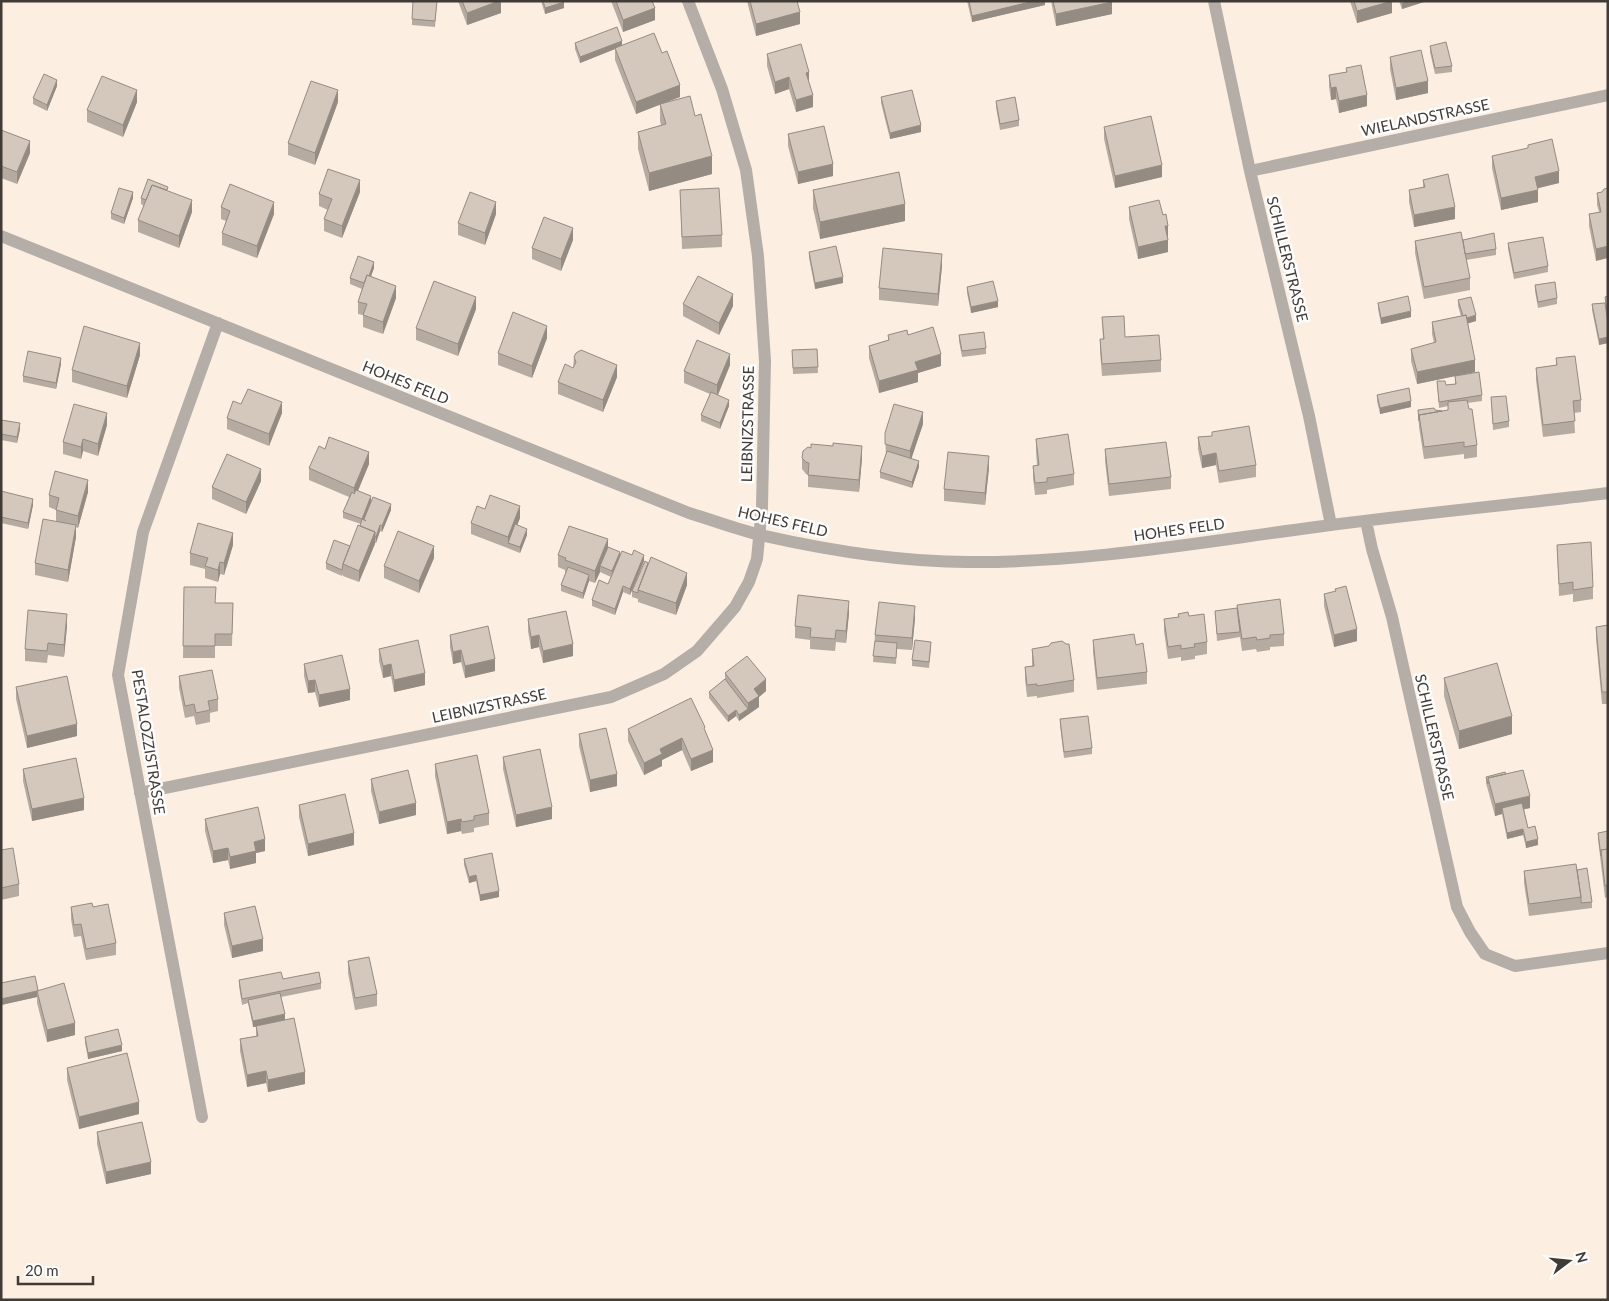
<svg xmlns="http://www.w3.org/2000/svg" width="1609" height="1301" viewBox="0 0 1609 1301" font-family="Lato,sans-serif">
<rect width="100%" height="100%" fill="#fcefe2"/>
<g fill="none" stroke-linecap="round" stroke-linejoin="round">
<!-- minor -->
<path stroke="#b4ada8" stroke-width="12" d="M1214 1 1250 171 1309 416 1331 525
M1250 171 1608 95
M1 236 689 513C712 520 736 529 760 535 826 550 900 562 968 562 1085 563 1201 542 1316 527 1413 514 1511 505 1608 493
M1366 521 1372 549 1392 617 1457 907 1470 932 1485 954 1515 966 1608 953
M140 793 611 697 664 674 697 651 735 607 749 582 757 559 762 507 765 361 758 256 746 170 722 89 688 1
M202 1117 118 675 143 532 218 323"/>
</g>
<!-- wall -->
<path fill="#b6aba1" d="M437 1 435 27 412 25V19Z
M458 1H501V13L467 25Z
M541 1H564V8L545 14Z
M611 1H652L655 20 623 32Z
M747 1H797L800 24 756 36Z
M967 1H1045V5L972 22Z
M1051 1H1112V14L1056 26Z
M1350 1H1392V13L1357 23Z
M1399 1H1427L1402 9Z
M575 43 622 45 680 97 665 102 695 116 712 174 649 191 638 149V132L661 125 660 121V104L636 114 615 60V49L580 63 575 49Z
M1430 46 1452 66V72L1435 74 1430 52Z
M767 54 809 83 813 107 796 112 789 89 775 94 767 66Z
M1390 57 1428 93 1396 100 1390 69Z
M1346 68 1367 106 1339 113 1336 99 1331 100 1329 87V75L1346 72Z
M57 86 47 111 33 104V98Z
M881 97 921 132 890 139 881 103Z
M996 101 1019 120V126L1000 130 996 107Z
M137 102 123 137 87 122V110Z
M338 102 315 165 288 155V143Z
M1104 127 1162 177 1115 188 1104 139Z
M1 130 30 153 17 184 1 178Z
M788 134 833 176 798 184 788 146Z
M1492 156 1559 183 1537 188 1538 202 1501 210 1492 168Z
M1423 180 1455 219 1414 227 1409 202V190L1423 187Z
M1604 189 1596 261 1589 226V214L1599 212 1597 205V193L1602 192Z
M680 190 722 235V247L682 249Z
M813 190 905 221 820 239 813 208Z
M168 191 192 212 179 248 138 232V220L144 206 141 204V198Z
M360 192 342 238 324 231V219L328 210 319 206V194Z
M133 198 124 224 111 219V213Z
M221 207 274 214 257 258 222 245V233L226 221 221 219Z
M1129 207 1163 215 1168 238H1167L1168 252 1138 259 1129 219Z
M496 214 485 245 458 235V223Z
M573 240 561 271 532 259V248Z
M1463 240 1496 249V255L1466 260 1470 278V290L1424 299 1415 253V241Z
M1508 243 1548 266V272L1514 279 1508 249Z
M809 252 843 283 815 289 809 258Z
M942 266 938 306 879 300V288Z
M374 268 371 276 396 298 383 334 363 327V315L358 314V302L362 289 350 284V278Z
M1535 285 1557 298V304L1538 308 1535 291Z
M967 287 998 307 971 313 967 293Z
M1608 296V343L1599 345 1592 310V304L1605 303V297Z
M1458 300 1476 321 1468 323 1475 372 1456 376 1482 395V401L1467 403 1477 445V457L1464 459V454L1424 459 1419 427 1418 410H1435L1442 411 1448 410V406L1439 408 1437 381 1446 385 1455 384V376L1417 384 1411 361V349L1434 343 1432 334V322L1461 316 1458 306Z
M1378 303 1411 317 1381 324 1378 309Z
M683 304 733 306 719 335 683 316Z
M476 309 458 356 416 340V328Z
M1102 317 1125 337 1161 360V372L1102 376 1100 351V339H1103Z
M888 335H908L941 366 918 373V382L879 393 869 358V346L888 340Z
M959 335 986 348V354L962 357 959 341Z
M547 338 532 378 498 365V353Z
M817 349 818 373 793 374 792 350Z
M140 355 127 398 72 382V370Z
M574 357 617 377 603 412 558 394V382L573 368Z
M1556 358 1581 400V412L1574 413 1575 433 1543 437 1536 380V368L1556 365Z
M61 364 56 389 23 382V376Z
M730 365 718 395 729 406 720 429 701 421V415L710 394 684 383V371Z
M1377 395 1411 407 1380 414 1377 401Z
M1491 397 1509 421V427L1493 430Z
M241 404 282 413 269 446 227 429V418Z
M1 420 20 429 17 443 1 440Z
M923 424 911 458 919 467 912 488 880 478V472L886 456 885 433Z
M107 425 98 456 83 451 81 459 63 454V442Z
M1212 432 1256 465V477L1219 483 1216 465 1202 468 1198 449V437L1212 436Z
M1036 439 1074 474V485L1047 490V494L1035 495 1033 478V466L1037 465 1036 451Z
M325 449 369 464 358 491 371 501 391 510 382 532 380 531 376 543H375L359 582 343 576V574L342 576 326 569V563L350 546 361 524 343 518V512L349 497 309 480V468Z
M1105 449 1171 477V489L1109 496 1105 461Z
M802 458H862L859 492 808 487V475L806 474 802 469Z
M989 468 985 505 944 501V489Z
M261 481 246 514 212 499V487Z
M1 491 33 505 28 529 1 523Z
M88 492 78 528 76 527V537L68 582 35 575V563L56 522V510L49 507V495Z
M485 509 520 518 517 525 527 535 520 553 471 534V523Z
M233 545 224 575 220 574 218 582 205 578V569L190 565V553Z
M1557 545 1593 587V599L1573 602V594L1559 596Z
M608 547 620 556 644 561 630 595 623 592 615 615 592 606V600L608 584 611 577 600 572 595 583 589 581 583 599 561 591V585L566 572H565V570L558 567V555Z
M434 558 419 593 384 578V566Z
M645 561 687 585 676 615 638 602V599L632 597V591Z
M184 587 216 603H233L232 646H215V658H183Z
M1335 589 1357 641 1334 647 1324 606V594L1335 592Z
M1237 605 1284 634V646L1270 647V650L1257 652 1256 649 1242 651 1240 637 1217 641 1215 611 1237 610Z
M849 613 846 643 836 642 835 651 810 649V640L795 638V626Z
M1178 614 1189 616 1207 642V654L1195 656V659L1181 661V657L1168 659 1164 631V619L1178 617Z
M915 618 912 650 897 649 896 664 873 662 875 635Z
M528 619 573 656 543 663 539 647 531 649 528 631Z
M1608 625V704H1602L1596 639V627Z
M67 626 64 657 48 655 47 663 25 661V649Z
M450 635 495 671 465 678 461 662 453 664 450 647Z
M1093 640 1136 645 1147 672V684L1097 690 1093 652Z
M931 648 929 668 912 666V660Z
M379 649 425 685 394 692 391 676 383 678 379 661Z
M1032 649 1074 680V692L1037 698V696L1027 697 1025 679V667L1032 666Z
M304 664 350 700 319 707 315 692 308 693 304 676Z
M725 673 766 691 759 697V707L739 721 736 716 728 722 709 698V692L725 679Z
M179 676 218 699V711L210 713V722L196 725 194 716 185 718 179 688Z
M1444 678 1512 734 1459 749 1444 696Z
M16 687 77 736 27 748 16 699Z
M1060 719 1092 748V754L1064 758 1060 725Z
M628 729 705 731 713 762 691 771 682 750 662 760V766L644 775 628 741Z
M579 734 617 786 590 792 579 746Z
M503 757 552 819 516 827 503 769Z
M435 764 489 813V825L474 828V832L462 834 461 831 447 834 435 776Z
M23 769 84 810 32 821 23 781Z
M1506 774 1530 808 1524 809 1528 828 1538 845 1526 848 1523 835 1507 839 1502 814 1495 816 1486 783V777Z
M371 779 416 815 379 824 371 791Z
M299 805 354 845 308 856 299 817Z
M205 819 265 851 256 853V863L230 869 228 860 213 863 205 831Z
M1608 831V897L1605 898 1598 839V833Z
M1 850 19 884V896L1 900Z
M464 859 499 897 480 901 476 881 469 883 464 865Z
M1577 870 1592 902V908L1529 916 1524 883V871Z
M71 907H93L116 943V955L86 960 81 936 74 937 71 919Z
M224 913 263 951 232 958 224 925Z
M348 961 377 994V1006L355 1010 348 973Z
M283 979 321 983V989L281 997 285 1020 305 1084 268 1092 266 1083 247 1087 240 1051V1039L256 1036V1027H253L248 1003 242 1005 239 986V980Z
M38 990 75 1035 47 1042 37 1003V997L1 1005Z
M85 1037 122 1051 88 1059 85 1043Z
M67 1068 139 1114 79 1129 67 1080Z
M97 1132 151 1174 106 1184 97 1144Z"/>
<!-- shaded-wall -->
<path fill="#948b83" d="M499 1H501V13L467 25V13Z
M1034 1H1045V5L972 22V16Z
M1392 1V13L1357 23V11Z
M1407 1H1427L1402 9V3Z
M564 2V8L545 14V8Z
M1112 2V14L1056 26V14Z
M655 8V20L623 32V20Z
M800 12V24L756 36V24Z
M622 41V47L615 48V49L580 63V57Z
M809 72V84L806 73Z
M789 77V89L775 94V82Z
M57 80V86L47 111V105Z
M1428 81V93L1396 100V88Z
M680 85V97L636 114V102Z
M1336 87V99L1331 100V88Z
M137 90V102L123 137V125Z
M338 90V102L315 165V153Z
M813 95V107L796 112V100Z
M1367 95V106L1339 113V101Z
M921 125V132L890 139V133Z
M30 141V153L17 184V172Z
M712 156V174L649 191V173Z
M833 164V176L798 184V172Z
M1162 165V177L1115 188V176Z
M1559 171V183L1535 189V177Z
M360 180V192L342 238V226Z
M1538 190V202L1501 210V198Z
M133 192V198L124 224V218Z
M192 200V212L179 248V236Z
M274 202V214L257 258V246Z
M496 202V214L485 245V233Z
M905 204V221L820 239V222Z
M1455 207V219L1414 227V215Z
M1165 226H1168V238H1165Z
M573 228V240L561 271V259Z
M1168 240V252L1138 259V247Z
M1608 246V258L1596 261V249Z
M942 254V266L938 306V294Z
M374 262V268L366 290V284Z
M843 277V283L815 289V283Z
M396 286V298L383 334V322Z
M733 294V306L719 335V323Z
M476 297V309L458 356V344Z
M998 301V307L971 313V307Z
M1411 311V317L1381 324V318Z
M1476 315V321L1463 325V319Z
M547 326V338L532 378V366Z
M1608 337V343L1599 345V339Z
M140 343V355L127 398V386Z
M730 354V365L717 397V385Z
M941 354V366L918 373V382L879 393V381L915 362Z
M61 358V364L56 389V383Z
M1475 360V372L1417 384V372Z
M617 365V377L603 412V400Z
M729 400V406L720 429V423Z
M1411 401V407L1380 414V408Z
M282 402V413L269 446V434Z
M923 412V424L910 463V451Z
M107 413V425L98 456V444Z
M20 423V429L17 443V437Z
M83 439V451L81 459V447Z
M862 446V458L859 492V480Z
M369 452V464L354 500V488Z
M1216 453V465L1202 468V456Z
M989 456V468L985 505V493Z
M919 461V467L912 488V482Z
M261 469V481L246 514V502Z
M88 480V492L78 528V516Z
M371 496V502L362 525V519Z
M33 499V505L28 529V523Z
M391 504V510L382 532V526Z
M520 506V518L510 544 508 543V537Z
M76 525V537L68 582V570Z
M380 525V531L376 543V537Z
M527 529V535L520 553V547Z
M375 532V544L359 582V571Z
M233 533V545L224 575V563Z
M608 539V551L600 566V572L595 583V571Z
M434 546V558L419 593V581Z
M620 552V558L612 577V571Z
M644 555V561L630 595V589Z
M220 562V574L218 582V570Z
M687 573V585L676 615V603Z
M589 575V581L583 599V593Z
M623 586V592L615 615V609Z
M849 601V613L846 643V631Z
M915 606V618L912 650V638Z
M67 614V626L64 657V645Z
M1357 629V641L1334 647V635Z
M539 635V647L531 649V637Z
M573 644V656L543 663V651Z
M461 650V662L453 664V652Z
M495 659V671L465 678V666Z
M391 664V676L383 678V666Z
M425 673V685L394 692V680Z
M766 679V691L759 697V707L739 721V715L748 709V703L754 689Z
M315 680V692L308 693V681Z
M350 689V700L319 707V695Z
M736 710V716L728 722V716Z
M1512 716V734L1459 749V731Z
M77 724V736L27 748V736Z
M682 738V750L662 760V766L644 775V763L660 749Z
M713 750V762L691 771V759Z
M617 774V786L590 792V780Z
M1530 796V808L1503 814 1502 808V814L1495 816V804Z
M84 798V810L32 821V809Z
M416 803V815L379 824V812Z
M552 807V819L516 827V815Z
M461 819V831L447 834V822Z
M1523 829V835L1507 839V833Z
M354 833V845L308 856V844Z
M265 839V851L256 853V863L230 869V857L254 842Z
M1538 839V845L1526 848V842Z
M228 848V860L213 863V851Z
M476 875V881L469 883V877Z
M499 891V897L480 901V895Z
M263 939V951L232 958V946Z
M37 991V997L1 1005V999Z
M285 1014V1020L253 1027V1021Z
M75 1023V1035L47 1042V1030Z
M122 1045V1051L88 1059V1053Z
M266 1071V1083L247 1087V1075Z
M305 1072V1084L268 1092V1080Z
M139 1102V1114L79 1129V1117Z
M151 1162V1174L106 1184V1172Z"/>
<!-- building -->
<path fill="#d4c7bb" stroke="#948b83" d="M413 1H437L435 21 412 19Z
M462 1H499L467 13Z
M543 1H564V2L545 8Z
M616 1H652L655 8 623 20Z
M750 1H797L800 12 756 24Z
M969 1H1034L972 16Z
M1053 1H1112V2L1056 14Z
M1354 1H1392L1357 11Z
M617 27 622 41 580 57 575 43Z
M654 33 662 53 667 51 680 85 636 102 615 48Z
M1446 42 1452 66 1435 68 1430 46Z
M801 44 809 72 806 73 813 95 796 100 789 77 775 82 767 54Z
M1421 50 1428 81 1396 88 1390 57Z
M1361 65 1367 95 1339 101 1336 87 1331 88 1329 75 1347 72 1346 68Z
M44 74 57 80 47 105 33 98Z
M102 76 137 90 123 125 87 110Z
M311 81 338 90 315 153 288 143Z
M912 90 921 125 890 133 881 97Z
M690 96 695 116 701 114 712 156 649 173 638 132 666 124 660 104Z
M1015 97 1019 120 1000 124 996 101Z
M1151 116 1162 165 1115 176 1104 127Z
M824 126 833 164 798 172 788 134Z
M1 130 30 141 17 172 1 166Z
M1552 139 1559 171 1535 177 1538 190 1501 198 1492 156 1528 148V145Z
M328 169 360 180 342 226 324 219 332 199 319 194Z
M899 172 905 204 820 222 813 190Z
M1448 174 1455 207 1414 215 1409 190 1425 187 1423 180Z
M148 179 168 187 167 190 152 185 146 200 141 198Z
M230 184 274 202 257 246 222 233 230 211 221 207Z
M152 185 192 200 179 236 138 220Z
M119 188 133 192 124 218 111 213Z
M719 188 722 235 682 237 680 190Z
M1608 188V246L1596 249 1589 214 1601 212 1597 193 1602 192 1604 189Z
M470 192 496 202 485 233 458 223Z
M1159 200 1163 215 1166 214 1168 226H1165L1168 240 1138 247 1129 207Z
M544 217 573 228 561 259 532 248Z
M1461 232 1470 278 1424 287 1415 241Z
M1494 233 1496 249 1465 254 1463 240Z
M1543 237 1548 266 1514 273 1508 243Z
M836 246 843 277 815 283 809 252Z
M883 248 942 254 938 294 879 288Z
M358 256 374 262 369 276 367 275 364 283 350 278Z
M367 275 396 286 383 322 363 315 367 304 358 302Z
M698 276 733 294 719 323 683 304Z
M434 281 476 297 458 344 416 328Z
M993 281 998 301 971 307 967 287Z
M1555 282 1557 298 1538 302 1535 285Z
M1408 296 1411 311 1381 318 1378 303Z
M1608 296V317L1605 297Z
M1471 297 1476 315 1467 318 1466 315 1463 316 1458 300Z
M1605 303 1608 324V337L1599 339 1592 304Z
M513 312 547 326 532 366 498 353Z
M1466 315 1475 360 1417 372 1411 349 1436 342 1432 322Z
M1124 316 1125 337 1159 335 1161 360 1102 364 1100 339H1104L1102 317Z
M84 326 140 343 127 386 72 370Z
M933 327 941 354 915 362 918 370 879 381 869 346 889 340 888 335 907 330 908 335Z
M984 332 986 348 962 351 959 335Z
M697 340 730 354 717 385 684 371Z
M817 349 818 367 793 368 792 350Z
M581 350 617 365 603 400 558 382 565 364 573 368 576 362 574 357 576 353Z
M28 351 61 358 56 383 23 376Z
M1575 356 1581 400 1573 401 1575 421 1543 425 1536 368 1557 365 1556 358Z
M1479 372 1482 395 1439 402 1437 381H1445L1446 385 1456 384 1455 376Z
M1409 388 1411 401 1380 408 1377 395Z
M248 389 282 402 269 434 227 418 233 401 241 404Z
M711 392 729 400 720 423 701 415Z
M1506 396 1509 421 1493 424 1491 397Z
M1467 400 1469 409H1472L1477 445 1464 447V442L1424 447 1419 415 1448 410V402Z
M74 404 107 413 98 444 83 439 81 447 63 442Z
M894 404 923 412 910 451 885 444V433Z
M1434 408 1435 410 1442 411 1419 415V421L1418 410Z
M1 420 20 423 17 437 1 434Z
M1249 426 1256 465 1219 471 1216 453 1202 456 1198 437 1212 436V432Z
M1068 434 1074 474 1047 478V482L1035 483 1033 466 1039 465 1036 439Z
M329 437 369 452 354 488 309 468 319 446 325 449Z
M1166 442 1171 477 1109 484 1105 449Z
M833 443 862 446 859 480 808 475 809 463 806 462 802 458 803 451 808 447 811 448V444L833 446Z
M887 451 919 461 912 482 880 472Z
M948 452 989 456 985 493 944 489Z
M227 454 261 469 246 502 212 487Z
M55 471 88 480 78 516 56 510 59 498 49 495Z
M356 490 371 496 362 519 343 512 352 492 354 494Z
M1 491 33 499 28 523 1 517Z
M490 495 520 506 508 537 471 523 477 506 485 509Z
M373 497 391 504 382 526 380 525 376 537H375V532L360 526 362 519 366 521 364 519Z
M43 519 76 525 68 570 35 563Z
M198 523 233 533 224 563 220 562 218 570 205 566 208 558 190 553Z
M515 524 527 529 520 547 508 543Z
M358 525 375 532 359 571 343 564Z
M569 526 608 539 595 571 565 560 566 558 558 555Z
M398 531 434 546 419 581 384 566Z
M334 540 350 546 343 564 342 570 326 563Z
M1591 542 1593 587 1573 590V582L1559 584 1557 545Z
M608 547 620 552 612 571 600 566Z
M634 550 644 555 630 589 623 586 615 609 592 600 599 580 608 584 622 551 632 555Z
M651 557 687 573 676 603 638 590Z
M645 561 648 563 638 590V593L632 591Z
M568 567 589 575 583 593 561 585Z
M1346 586 1357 629 1334 635 1324 594 1336 591 1335 589Z
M184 587H216L215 603H233L232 634H215V646H183Z
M798 595 849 601 846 631 836 630 835 639 810 637 811 628 795 626Z
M1280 599 1284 634 1270 635V638L1257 640 1256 637 1242 639 1237 605Z
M879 602 915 606 912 638 875 635Z
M1237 608 1240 632 1217 634 1215 611Z
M28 610 67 614 64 645 48 643 47 651 25 649Z
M566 611 573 644 543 651 539 635 531 637 528 619Z
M1188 612 1189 616 1204 614 1207 642 1194 644 1195 647 1181 649V645L1168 647 1164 619 1179 617 1178 614Z
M1608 625V692H1602L1596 627Z
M488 626 495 659 465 666 461 650 453 652 450 635Z
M1134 634 1136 645 1143 643 1147 672 1097 678 1093 640Z
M418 640 425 673 394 680 391 664 383 666 379 649Z
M915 640 931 642 929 662 912 660Z
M875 641 897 643 896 658 873 656Z
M1062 641 1066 644H1069L1074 680 1037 686V684L1027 685 1025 667 1034 666 1032 649 1049 646 1051 643Z
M342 655 350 689 319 695 315 680 308 681 304 664Z
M747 656 766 679 754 689 759 696 748 703 725 673Z
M1497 663 1512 716 1459 731 1444 678Z
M212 670 218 699 208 701 210 710 196 713 194 704 185 706 179 676Z
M67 676 77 724 27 736 16 687Z
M725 679 748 709 739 715 736 710 728 716 709 692Z
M691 698 705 727 704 728 713 750 691 759 682 738 660 749 662 754 644 763 628 729Z
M1088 716 1092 748 1064 752 1060 719Z
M606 728 617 774 590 780 579 734Z
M540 749 552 807 516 815 503 757Z
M477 755 489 813 474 816V820L462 822 461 819 447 822 435 764Z
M76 758 84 798 32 809 23 769Z
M408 770 416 803 379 812 371 779Z
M1523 770 1530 796 1495 804 1488 778Z
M1505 772 1506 774 1488 778V784L1486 777Z
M345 794 354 833 308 844 299 805Z
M1522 803 1528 828 1535 826 1538 839 1526 842 1523 829 1507 833 1502 808Z
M258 807 265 839 254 842 256 851 230 857 228 848 213 851 205 819Z
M1608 831V849L1601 850V856L1598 833Z
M13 848 19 884 1 888V850Z
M1608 849V885L1605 886 1601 850Z
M492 853 499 891 480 895 476 875 469 877 464 859Z
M1576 864 1581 897 1529 904 1524 871Z
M1587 868 1592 902 1581 903V897L1577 870Z
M92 903 93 907 108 904 116 943 86 949 81 924 74 925 71 907Z
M255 906 263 939 232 946 224 913Z
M369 957 377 994 355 998 348 961Z
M281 972 283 979 319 972 321 983 242 999 239 980Z
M35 976 38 990 37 991 1 999V983Z
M64 983 75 1023 47 1030 37 991Z
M280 993 285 1014 253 1021 248 1000Z
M294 1018 305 1072 268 1080 266 1071 247 1075 240 1039 258 1036 256 1026Z
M118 1029 122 1045 88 1053 85 1037Z
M127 1053 139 1102 79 1117 67 1068Z
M142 1122 151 1162 106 1172 97 1132Z"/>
<g text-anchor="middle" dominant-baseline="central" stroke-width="5" stroke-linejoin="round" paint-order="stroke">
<!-- street labels -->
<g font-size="15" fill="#413b37" stroke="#fefefe">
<text transform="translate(1425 117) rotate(-12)">WIELANDSTRASSE</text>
<text transform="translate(1288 259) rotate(76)">SCHILLERSTRASSE</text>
<text transform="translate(406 382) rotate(22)">HOHES FELD</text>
<text transform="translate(747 424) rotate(-89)">LEIBNIZSTRASSE</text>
<text transform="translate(783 521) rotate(13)">HOHES FELD</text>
<text transform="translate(1179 529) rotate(-8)">HOHES FELD</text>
<text transform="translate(489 705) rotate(-12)">LEIBNIZSTRASSE</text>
<text transform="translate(1435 737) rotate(77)">SCHILLERSTRASSE</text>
<text transform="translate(149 742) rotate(81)">PESTALOZZISTRASSE</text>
</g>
</g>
<!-- border -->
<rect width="1609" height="1301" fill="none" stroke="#413b37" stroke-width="5"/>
<!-- north arrow -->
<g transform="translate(1569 1261) rotate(74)" stroke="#fefefe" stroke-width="4" paint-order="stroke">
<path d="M0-4L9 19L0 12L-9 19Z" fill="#413b37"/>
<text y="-8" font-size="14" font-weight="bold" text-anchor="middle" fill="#413b37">N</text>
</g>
<!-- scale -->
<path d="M18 1276v8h75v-8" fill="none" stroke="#413b37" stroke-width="2.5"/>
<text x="25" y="1276" font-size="15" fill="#413b37" stroke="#fefefe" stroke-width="4" paint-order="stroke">20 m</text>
</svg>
